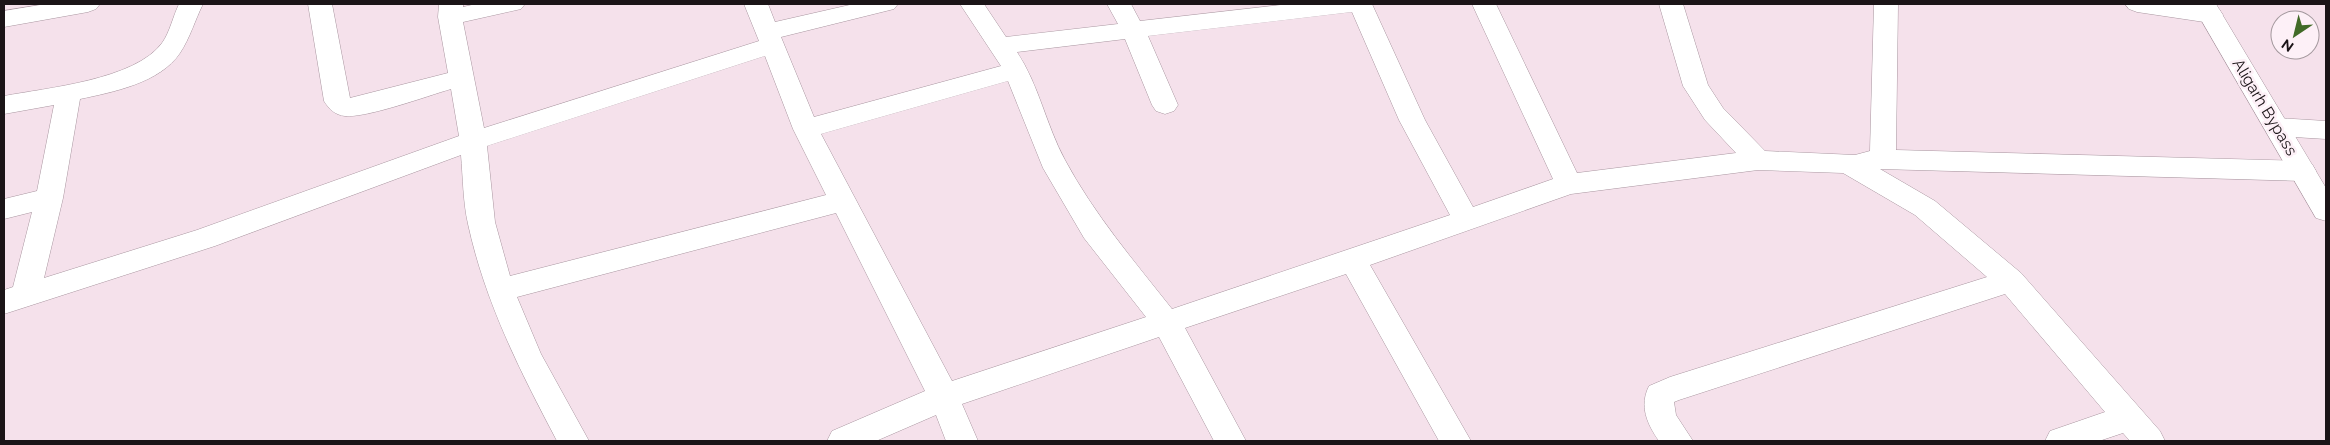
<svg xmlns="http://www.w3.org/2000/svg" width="2330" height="445" viewBox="0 0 2330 445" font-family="Raleway,sans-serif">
<rect width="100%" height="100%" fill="#f5e1eb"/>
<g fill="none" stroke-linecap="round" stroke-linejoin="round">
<defs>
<path id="minor" d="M46 4H100L96 9 88 12 4 27V11Z
M179 4H203C195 20 190 38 180 53 160 83 113 92 80 99L63 198 44 278 197 230 459 136 451 89C427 96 367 118 345 116 335 115 329 109 324 101L308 4H332L350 98 448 73 438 17 439 4H463V7L476 4H525L521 9 463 22 484 128 759 41 744 4H768L775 22 854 4H898L894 9 781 37 814 117 1001 66 960 4H984L1006 37 1118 24 1107 4H1131L1140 21 1289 4H1372L1425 120 1473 207 1553 179 1472 4H1496L1577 173 1736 153 1705 120 1683 86 1659 4H1683L1708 85 1723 108 1765 151 1855 155 1870 151 1874 4H1898L1896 150 2303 161 2312 164 2316 171 2312 178 2303 181 1880 169 1935 201 2021 273 2160 431 2165 441H2130L2123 433 2099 441H2045L2050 431 2105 412 2005 294 1679 400 1674 402 1676 415 1693 441H1659C1647 424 1639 406 1649 386L1670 377 1987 277 1915 215 1843 173 1758 170 1571 194 1370 265 1471 441H1439L1346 274 1185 328 1246 441H1214L1159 337 962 404 978 441H946L936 415 876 441H827L832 431 925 391 836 213 517 297 541 354 589 441H557C520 371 485 302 468 224 463 202 463 178 461 155L215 246 4 314V290L13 287 32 212 4 219V199L37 191 54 105 4 114V96C46 88 135 80 162 43 170 32 173 16 179 4ZM1352 12 1399 120 1450 215 1172 309C1134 261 1094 214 1065 160 1046 125 1039 85 1017 52L1125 39 1152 105 1156 111 1165 114 1174 111 1178 105 1148 36ZM765 56 793 129 826 195 510 276 495 222 487 146ZM1008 81 1043 168 1084 238 1146 317 952 381 821 134Z
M2125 4H2188L2219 9 2223 15 2219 21 2211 23 2137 12 2129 9Z
M2277 118 2326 121V139L2277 136 2268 134 2264 127 2268 120Z"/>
<path id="highway" d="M2192 4H2216L2326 188V221L2316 218Z"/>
</defs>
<!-- minor casing -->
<use href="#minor" stroke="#a996a0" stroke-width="1"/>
<!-- highway casing -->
<use href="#highway" stroke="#a996a0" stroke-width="1"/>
<!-- minor -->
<use href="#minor" fill="#fff" fill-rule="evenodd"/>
<!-- highway -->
<use href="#highway" fill="#fff" fill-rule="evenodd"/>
</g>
<g text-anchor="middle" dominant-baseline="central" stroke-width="5" stroke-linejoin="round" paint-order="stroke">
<!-- street labels -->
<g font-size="16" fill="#1b1417" stroke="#fdf0f7">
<text transform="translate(2265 107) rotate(59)">Aligarh Bypass</text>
</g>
</g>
<!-- border -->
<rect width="2330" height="445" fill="none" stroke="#1b1417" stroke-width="10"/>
<!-- north arrow -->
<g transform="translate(2295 35) rotate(215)"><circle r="24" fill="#fdf0f7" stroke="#a3989d"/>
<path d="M0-4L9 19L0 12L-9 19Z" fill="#416a27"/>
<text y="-8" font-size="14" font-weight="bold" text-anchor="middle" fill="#1b1417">N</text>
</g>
</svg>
